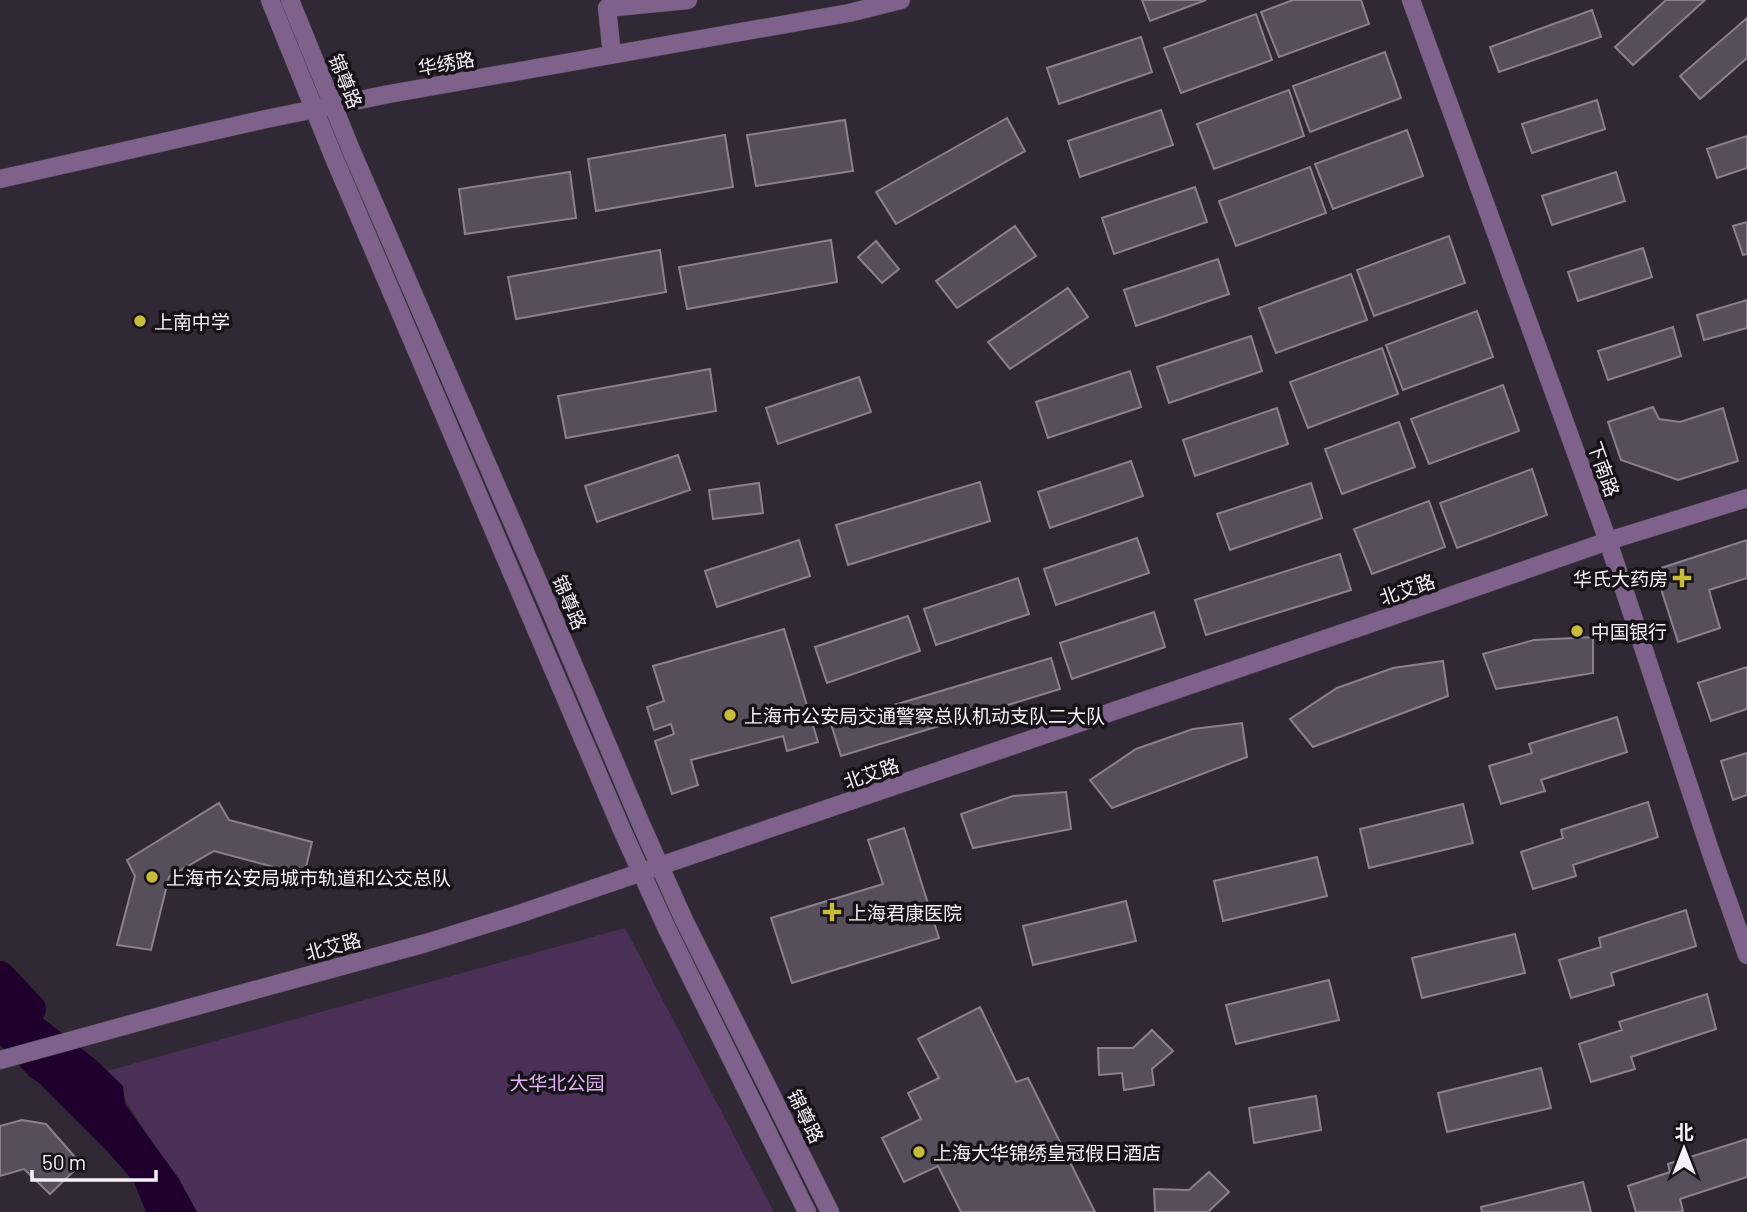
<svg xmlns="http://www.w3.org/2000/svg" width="1747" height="1212" viewBox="0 0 1747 1212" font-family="Barlow,'Noto Sans SC',sans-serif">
<rect width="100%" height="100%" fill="#302834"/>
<!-- green -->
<path fill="#4a2f57" d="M625 928 774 1212H196L107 1071Z"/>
<!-- water -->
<path fill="#1f002d" d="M31 1009 96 1060 123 1086 125 1104 179 1179 197 1212H146L134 1182 107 1151 39 1083 30 1077 0 1045V1017Z"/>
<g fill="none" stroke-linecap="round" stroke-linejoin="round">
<!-- canal -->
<path stroke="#1f002d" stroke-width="18" d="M0 1006 26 1029"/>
<!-- river -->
<path stroke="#1f002d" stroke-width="30" d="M0 976 31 1009 0 1017"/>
</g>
<!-- building -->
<path fill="#574e5c" stroke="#8a808f" stroke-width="2" d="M1142 0H1206L1150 21Z
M1293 0H1361L1369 24 1279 57 1261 12Z
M1666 0H1705L1633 65 1615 47Z
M1592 10 1601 37 1499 72 1490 47Z
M1256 14 1272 60 1181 93 1164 48Z
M1747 18V58L1700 99 1680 76Z
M1141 37 1152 72 1059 104 1047 68Z
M1385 52 1401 98 1310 132 1293 86Z
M1289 90 1304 136 1214 169 1197 124Z
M1597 100 1605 129 1532 153 1522 124Z
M1161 110 1173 145 1080 177 1068 141Z
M1007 118 1025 151 896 224 876 192Z
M845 120 853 171 756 186 747 135Z
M1407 130 1423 176 1333 209 1315 164Z
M725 135 733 187 596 211 588 159Z
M1747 136V168L1717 178 1707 149Z
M1310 167 1326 213 1236 246 1219 201Z
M570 172 576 218 465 234 459 189Z
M1616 172 1625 201 1552 225 1542 196Z
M1195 187 1207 222 1114 254 1102 218Z
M1747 222V254L1743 255 1733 226Z
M1015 226 1036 256 957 308 936 281Z
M1449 236 1465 283 1374 316 1357 270Z
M831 240 837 282 687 309 679 267Z
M876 241 899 269 882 283 858 257Z
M1643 248 1652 277 1578 301 1568 272Z
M660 250 666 292 516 319 508 277Z
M1218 259 1229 294 1136 326 1124 290Z
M1351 274 1367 320 1276 353 1259 308Z
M1068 288 1088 317 1010 369 988 342Z
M1747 300V328L1704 340 1697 315Z
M1477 311 1493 357 1403 390 1386 345Z
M1673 327 1681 356 1608 380 1598 351Z
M1251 336 1262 371 1169 403 1157 367Z
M1382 348 1398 394 1308 428 1290 382Z
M710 369 716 411 566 438 558 396Z
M1130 371 1141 407 1048 438 1036 402Z
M859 377 871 412 778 444 766 408Z
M1503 385 1519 431 1429 464 1411 419Z
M1653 407 1659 419 1680 422 1723 408 1738 461 1678 480 1621 460 1608 422Z
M1277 408 1288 444 1195 476 1183 440Z
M1399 422 1415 467 1342 494 1325 449Z
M678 455 690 490 597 522 585 486Z
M1131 461 1143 496 1050 528 1038 492Z
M1532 469 1547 515 1457 548 1440 503Z
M980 482 990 521 848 565 836 525Z
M759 483 763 513 713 519 709 490Z
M1311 483 1322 518 1230 550 1217 514Z
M1429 501 1445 547 1372 574 1354 529Z
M1137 538 1149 573 1056 605 1044 569Z
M799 540 810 576 717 607 705 571Z
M1747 540V578L1709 590 1720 628 1678 642 1655 570Z
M1340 554 1351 590 1206 635 1195 600Z
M1018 578 1029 614 936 645 924 609Z
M1154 612 1165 647 1072 679 1060 643Z
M908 616 920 651 827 683 815 647Z
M784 629 818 742 787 751 783 736 691 760 698 785 672 794 655 741 674 734 671 724 654 730 647 707 664 701 653 666Z
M1593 637V673L1496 689 1483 654 1534 640Z
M1051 658 1060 689 841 756 831 724Z
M1443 661 1448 696 1313 747 1290 719 1337 688 1393 668Z
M1747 667V709L1711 721 1698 683Z
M1617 717 1627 752 1541 780 1545 791 1501 804 1489 766 1532 753 1529 744Z
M1242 723 1247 757 1112 808 1090 780 1136 749 1193 729Z
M1747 753V795L1733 800 1721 761Z
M1066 792 1071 829 973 848 961 814 1013 796Z
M1648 802 1658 837 1573 865 1576 876 1533 889 1521 852 1563 838 1561 830Z
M219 803 229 820 312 842 304 875 214 851 169 877 151 950 117 945 135 876 127 860Z
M1463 804 1473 843 1369 868 1360 829Z
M904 828 939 938 792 983 771 918 883 884 868 840Z
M1317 857 1327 896 1223 921 1214 881Z
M1126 901 1136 941 1033 965 1023 926Z
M1686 910 1696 946 1611 973 1614 985 1571 998 1559 960 1601 947 1599 938Z
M1515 934 1525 973 1422 998 1412 958Z
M1329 980 1339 1020 1236 1044 1226 1005Z
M1707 994 1716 1029 1631 1057 1635 1069 1591 1082 1579 1044 1622 1030 1619 1022Z
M980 1007 1016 1082 1028 1078 1095 1212H961L938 1166 904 1182 882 1138 921 1119 908 1093 939 1078 918 1039Z
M1152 1030 1173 1051 1152 1069 1154 1085 1124 1090 1122 1073 1099 1075 1098 1048H1133Z
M1541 1068 1551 1108 1447 1132 1438 1093Z
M1316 1096 1321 1130 1254 1143 1249 1108Z
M22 1120 46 1124 81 1164 50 1194 24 1169 0 1176V1126Z
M1747 1139V1177L1680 1199 1683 1211 1678 1212H1636L1628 1186 1670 1172 1668 1164Z
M1209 1172 1229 1192 1208 1212H1155L1154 1189 1189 1190Z
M1583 1182 1591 1212H1482L1481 1207Z"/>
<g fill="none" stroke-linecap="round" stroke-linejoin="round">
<defs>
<path id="minor" d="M270 0 334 158 622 830 667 929 807 1212
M290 0 352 152 546 600 641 824 684 920 830 1212
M1411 0 1608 541 1712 856 1747 955
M612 55 607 8 688 0
M0 179 266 119 389 94 849 13 901 0
M0 1060 426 943 516 915 1413 609 1608 541 1747 498"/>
</defs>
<!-- minor casing -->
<use href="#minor" stroke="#4c4450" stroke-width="19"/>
<!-- minor -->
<use href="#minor" stroke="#7e628c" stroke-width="18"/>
</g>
<!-- markers -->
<g fill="#c7bb3b" stroke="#161218" stroke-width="2.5">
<circle cx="140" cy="321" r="7"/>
<path d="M1678.5 567.5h7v7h7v7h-7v7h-7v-7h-7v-7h7z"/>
<circle cx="1577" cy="631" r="7"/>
<circle cx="730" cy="715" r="7"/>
<circle cx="152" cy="877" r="7"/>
<path d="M828.5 901.5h7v7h7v7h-7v7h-7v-7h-7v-7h7z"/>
<circle cx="919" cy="1152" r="7"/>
</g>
<g text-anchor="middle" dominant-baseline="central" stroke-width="7" stroke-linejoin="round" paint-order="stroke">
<!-- street labels -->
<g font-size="19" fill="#f6f1f9" stroke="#161218">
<text transform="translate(446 63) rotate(-10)">华绣路</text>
<text transform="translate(346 81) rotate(68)">锦尊路</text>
<text transform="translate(1604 469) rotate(70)">下南路</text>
<text transform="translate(1407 589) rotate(-19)">北艾路</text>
<text transform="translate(570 602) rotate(67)">锦尊路</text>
<text transform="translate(871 773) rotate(-19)">北艾路</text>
<text transform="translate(333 946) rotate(-15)">北艾路</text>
<text transform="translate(806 1116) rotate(64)">锦尊路</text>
</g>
<!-- poi labels -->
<g font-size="19" fill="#f6f1f9" stroke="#161218" text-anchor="start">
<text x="154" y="321">上南中学</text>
<text x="1668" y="578" text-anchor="end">华氏大药房</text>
<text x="1591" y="631">中国银行</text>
<text x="744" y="715">上海市公安局交通警察总队机动支队二大队</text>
<text x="166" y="877">上海市公安局城市轨道和公交总队</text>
<text x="848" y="912">上海君康医院</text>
<text x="933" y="1152">上海大华锦绣皇冠假日酒店</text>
</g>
<!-- park labels -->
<g font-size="19" fill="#e0b4f6" stroke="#161218">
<text x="557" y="1082">大华北公园</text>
</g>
</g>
<!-- north arrow -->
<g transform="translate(1684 1149)" stroke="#161218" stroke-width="5" paint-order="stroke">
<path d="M0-5L12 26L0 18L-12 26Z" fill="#f6f1f9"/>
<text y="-10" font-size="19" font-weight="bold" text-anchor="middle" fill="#f6f1f9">北</text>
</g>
<!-- scale -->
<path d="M32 1170v10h124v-10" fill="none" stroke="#f6f1f9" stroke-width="3.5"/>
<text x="42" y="1170" font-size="21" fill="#f6f1f9" stroke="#161218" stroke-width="5" paint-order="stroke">50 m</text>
</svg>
